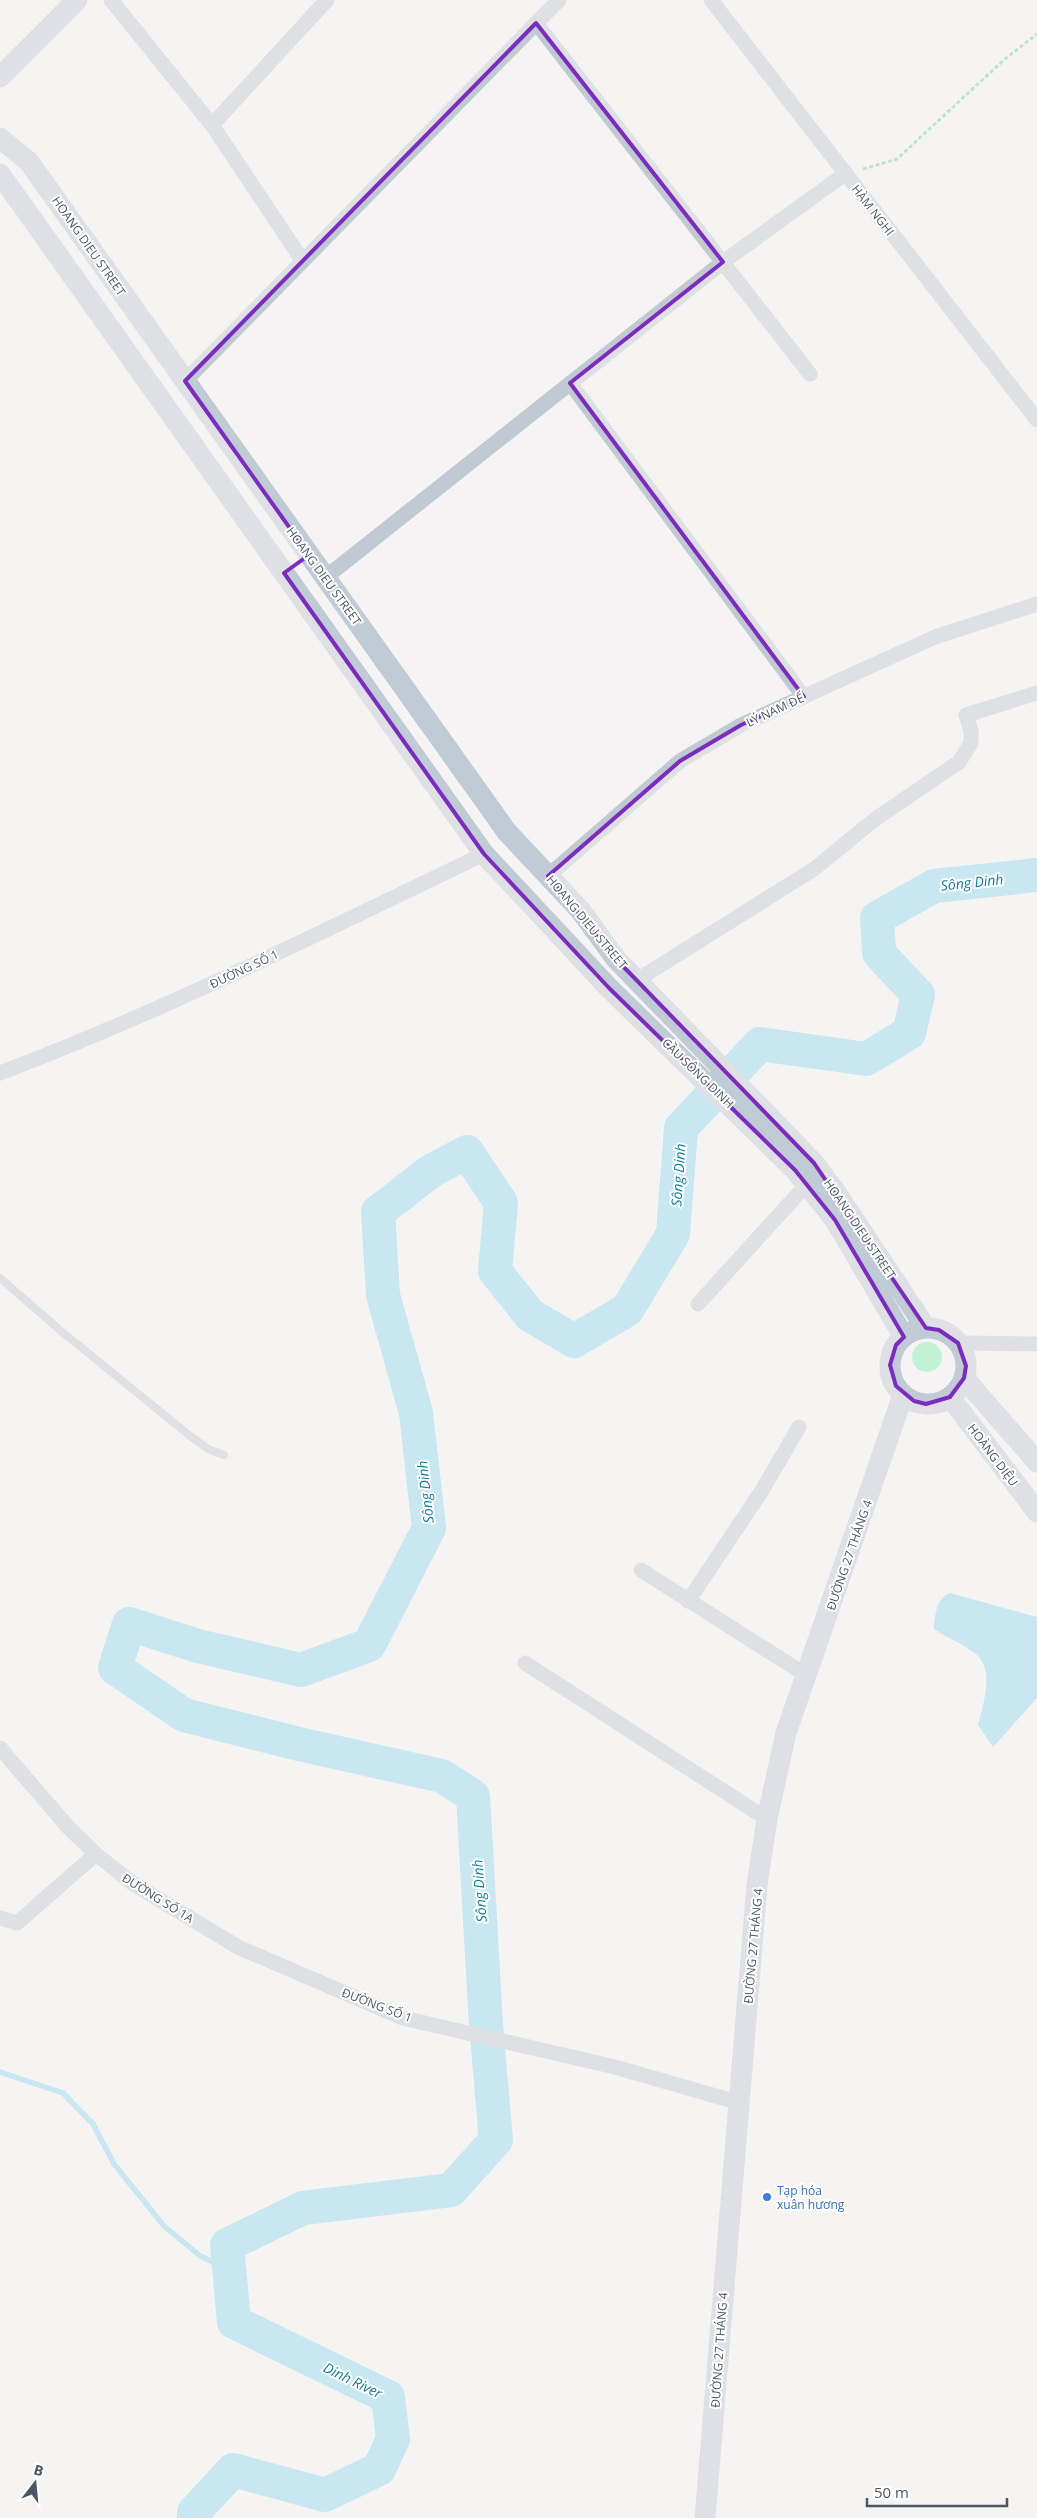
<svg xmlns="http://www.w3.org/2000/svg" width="1037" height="2518" viewBox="0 0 1037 2518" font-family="'Open Sans',sans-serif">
<rect width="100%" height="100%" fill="#f5f3f3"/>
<!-- green -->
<path fill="#c3f1d5" d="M912 1357a15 15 0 1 1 30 0a15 15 0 1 1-30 0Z"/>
<!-- water -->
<path fill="#90daee" d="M950 1593 1037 1617V1698L993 1747 978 1725C983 1706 994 1672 978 1656 966 1645 947 1638 934 1629 935 1615 936 1599 950 1593Z"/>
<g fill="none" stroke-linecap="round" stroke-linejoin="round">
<!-- stream -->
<path stroke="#90daee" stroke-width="5.5" d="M0 2072 63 2093 93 2124 114 2164 164 2226 199 2255 230 2271"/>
<!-- river -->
<path stroke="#90daee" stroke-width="34" d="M194 2518V2512L233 2470 325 2495 379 2469 393 2439 388 2397 234 2322 227 2245 303 2208 451 2190 496 2140 486 2025 473 1796 442 1776 299 1744 184 1715 115 1668 129 1624 198 1646 301 1670 369 1645 429 1528 416 1413 383 1295 378 1212 431 1171 467 1152 501 1203 495 1271 530 1315 574 1341 627 1310 673 1234 681 1128 760 1044 866 1059 909 1033 918 995 879 953 877 918 934 886 1037 875"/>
<!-- path -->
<path stroke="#7ad0a6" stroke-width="3" stroke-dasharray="4 2.5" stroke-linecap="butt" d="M863 169 897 159 1005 59 1037 34"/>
<!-- lane -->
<path stroke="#c1cad2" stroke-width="8" d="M0 1278 61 1331 189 1435 208 1449 224 1455"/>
<!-- street -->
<path stroke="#c1cad2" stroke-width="15" d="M111 0 212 125 302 260
M711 0 1037 420
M536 23 810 374
M212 125 327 0
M185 381 559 0
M570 383 804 697
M326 577 723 262 845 174
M548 876 680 761 741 725 935 637 1037 604
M637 980 814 869 874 820 959 762 971 743V731L966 715 1037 693
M0 1073C166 1010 324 931 484 854
M698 1304 807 1184
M958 1343 1037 1344
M641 1570 806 1675
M688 1601 761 1492 799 1427
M525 1663 767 1819
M0 1748 68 1827 96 1854 132 1883 238 1947 403 2018 615 2067 740 2103
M0 1918 17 1923 96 1854"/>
<!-- secondary -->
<path stroke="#c1cbd6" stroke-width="21" d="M0 77 77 0
M0 138 29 162 507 832 581 911 616 959 814 1163 835 1191 926 1328
M0 174 484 854 609 988 795 1170 835 1220 904 1337
M890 1366a38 38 0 1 1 76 0a38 38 0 1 1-76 0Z
M964 1378 1037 1462
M950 1397 1037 1512
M705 2518 757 1885 767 1819 786 1733 903 1395"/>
</g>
<!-- marked area -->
<path d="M0 0H1037V2518H0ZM536 23 723 262 570 383 804 697 741 725 680 761 548 876 616 959 814 1163 926 1328 939 1330 958 1343 966 1366 964 1378 950 1397 926 1404 914 1401 896 1386 890 1365 896 1345 904 1337 835 1220 795 1170 609 988 484 854 284 573 309 555 185 381Z" fill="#f5f3f3" fill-opacity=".55" fill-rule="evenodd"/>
<path fill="none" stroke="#7b2cbf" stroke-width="4" stroke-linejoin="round" d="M536 23 723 262 570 383 804 697 741 725 680 761 548 876 616 959 814 1163 926 1328 939 1330 958 1343 966 1366 964 1378 950 1397 926 1404 914 1401 896 1386 890 1365 896 1345 904 1337 835 1220 795 1170 609 988 484 854 284 573 309 555 185 381Z"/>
<!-- markers -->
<circle fill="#3f7fe0" stroke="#fff" stroke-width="2" cx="767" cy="2197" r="5"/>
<g text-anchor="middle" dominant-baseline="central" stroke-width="4" stroke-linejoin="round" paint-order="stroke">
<!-- street labels -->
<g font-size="12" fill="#4a5661" stroke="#fff">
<text transform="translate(873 210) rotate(52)">HÀM NGHI</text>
<text transform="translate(89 246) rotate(55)">HOANG DIEU STREET</text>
<text transform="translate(324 576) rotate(54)">HOANG DIEU STREET</text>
<text transform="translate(775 710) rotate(-25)">LÝ NAM ĐẾ</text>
<text transform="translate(587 922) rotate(50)">HOANG DIEU STREET</text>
<text transform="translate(244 969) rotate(-25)">ĐƯỜNG SỐ 1</text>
<text transform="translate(698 1073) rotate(44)">CẦU SÔNG DINH</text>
<text transform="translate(860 1229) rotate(56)">HOANG DIEU STREET</text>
<text transform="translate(993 1455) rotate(53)">HOÀNG DIỆU</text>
<text transform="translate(849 1555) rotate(-71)">ĐƯỜNG 27 THÁNG 4</text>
<text transform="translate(158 1898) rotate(32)">ĐƯỜNG SỐ 1A</text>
<text transform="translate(753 1946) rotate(-85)">ĐƯỜNG 27 THÁNG 4</text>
<text transform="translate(377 2005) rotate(21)">ĐƯỜNG SỐ 1</text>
<text transform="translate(719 2350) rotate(-86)">ĐƯỜNG 27 THÁNG 4</text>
</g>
<!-- shop labels -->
<g font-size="12" fill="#366cbe" stroke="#fff" text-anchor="start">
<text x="777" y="2190">Tạp hóa<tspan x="777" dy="14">xuân hương</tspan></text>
</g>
<!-- water labels -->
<g font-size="14" font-style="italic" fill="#0c7c9b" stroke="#fff">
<text transform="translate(972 882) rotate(-6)">Sông Dinh</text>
<text transform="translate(678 1175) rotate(-86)">Sông Dinh</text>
<text transform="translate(425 1492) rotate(-96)">Sông Dinh</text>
<text transform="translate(479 1891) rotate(-94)">Sông Dinh</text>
<text transform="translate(353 2380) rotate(26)">Dinh River</text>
</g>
</g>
<!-- north arrow -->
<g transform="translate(35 2483) rotate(16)" stroke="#ffffff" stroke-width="4" paint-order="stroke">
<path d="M0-4L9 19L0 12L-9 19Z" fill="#4a5661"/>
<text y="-8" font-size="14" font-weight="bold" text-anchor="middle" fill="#4a5661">B</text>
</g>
<!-- scale -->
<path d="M867 2498v8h140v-8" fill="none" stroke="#4a5661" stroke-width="2.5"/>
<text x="874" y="2498" font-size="15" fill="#4a5661" stroke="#ffffff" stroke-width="4" paint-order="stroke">50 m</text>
</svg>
